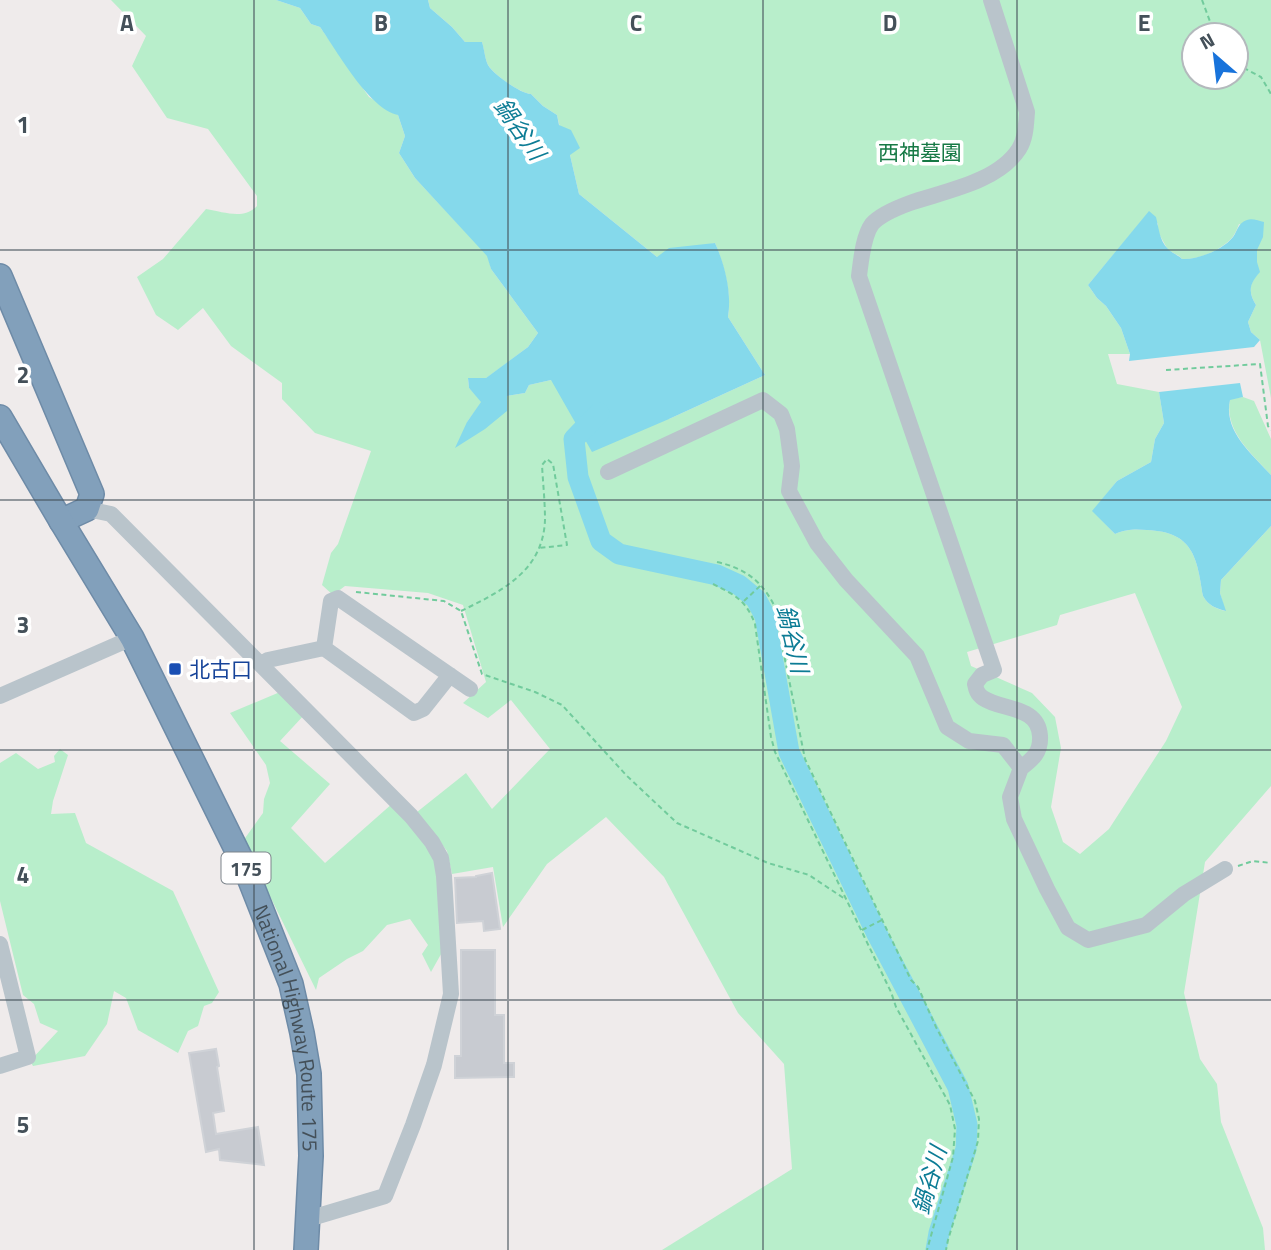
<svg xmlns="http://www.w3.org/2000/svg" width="1271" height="1250" viewBox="0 0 1271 1250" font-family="'Titillium Web','Noto Sans JP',sans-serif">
<rect width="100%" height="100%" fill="#efebeb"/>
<!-- green -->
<path fill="#b8eecb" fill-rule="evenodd" d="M111 0H276L300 8 311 24 320 27 369 97 398 115 405 136 399 153 415 178 488 256 491 269 538 333 528 347 485 379H468L469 388 482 402 467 422 507 396 525 393 529 385 551 380 669 419 765 375 728 317C732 294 724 264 715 243L657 257 579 194 570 155 559 124 557 115 543 106 531 94C520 93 495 76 488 65 485 59 484 49 482 42H465L452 27 430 8 428 0H1271V398L1260 340 1251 332 1248 322 1256 305C1248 292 1249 284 1259 272 1257 265 1255 256 1257 249 1259 242 1263 240 1262 232L1239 224C1237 230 1234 236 1230 240 1218 251 1199 260 1182 259L1179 256 1168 250 1158 232V224L1149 212 1088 285 1097 298 1106 306 1121 328 1130 354H1108L1117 384 1159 392 1164 423 1155 439 1151 462 1117 481 1093 511 1115 534C1127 529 1135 529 1147 530 1193 532 1197 557 1203 596 1209 606 1215 608 1225 611L1220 593 1221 580 1271 526V786L1205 862 1184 993 1200 1059 1217 1084 1221 1122 1263 1228 1265 1250H662L792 1169 784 1064 738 1013 664 877 606 817 547 864 503 927 493 867 452 874 447 851 417 812 466 773 492 809 550 749 511 700 488 718 463 703 486 682 463 605 428 593 345 586 333 595 322 585 331 553 338 544 371 451 315 433 282 399V383L231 346 203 308 178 330 156 315 137 277 163 259 206 209C224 212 244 220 257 206V196L208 129 167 118 132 66 146 36ZM1194 35H1236V77H1194ZM1135 593 1182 707 1166 741 1109 829 1080 854 1063 842 1051 807 1061 748 1055 717 1032 693 971 666 967 652 1057 625 1060 615Z
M1243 397 1254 401 1271 439V475C1252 454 1224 431 1230 399Z
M280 692 305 714 280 741 330 784 291 828 325 863 393 803 437 859 445 947 431 972 422 954 428 945 410 919 387 925 363 951 347 959 319 978 316 990 243 841 263 813 264 799 270 783 266 765 230 713Z
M60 749 68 755 53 801 51 814 75 813 86 843 173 891 219 992 212 1003 204 1006 198 1026 188 1031 178 1053 138 1030 126 998 114 991 107 1024 85 1056 33 1066 30 1061 58 1031 40 1023 34 1004 23 995 0 901V763L16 753 38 769 55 762 54 756Z"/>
<!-- water -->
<path fill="#85d9eb" d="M276 0H428L430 8 452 27 465 42H482C484 48 485 59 488 65 494 75 520 93 531 94L543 106 557 115 559 125 571 130 580 148 570 155 579 194 657 257 669 248 715 243C725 265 732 293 728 317L765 375 669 419 592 452 551 380 529 385 525 393 507 396V411L485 429 455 448 467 422 481 402 469 388 468 378H486L528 347 538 333 491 269 487 256 415 178 399 153 405 136 398 115C369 109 337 51 320 27L311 24 300 8Z
M1149 211 1156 217C1159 228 1159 240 1168 249 1172 253 1178 255 1182 259 1198 260 1224 249 1233 237 1238 230 1238 223 1247 220 1252 218 1259 221 1264 222L1263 237 1257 250V262L1260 272C1249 284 1248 292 1256 305L1248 322 1251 332 1260 340 1254 347 1129 361 1130 354 1121 328 1106 306 1097 298 1088 285Z
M1240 383 1243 397 1230 400C1223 431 1252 454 1271 475V526L1221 580 1220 593 1226 611C1215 608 1209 606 1203 596 1197 557 1193 532 1147 530 1135 529 1127 529 1115 534L1092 511 1117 481 1151 462 1155 439 1164 423 1159 392Z"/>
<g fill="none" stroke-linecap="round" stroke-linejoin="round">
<!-- river -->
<path stroke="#85d9eb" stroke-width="21" d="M599 413 574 439 578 477 601 541 619 554 717 575 739 585 756 599 765 616 789 752 876 932 958 1087 967 1125 966 1149 939 1233 936 1250"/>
</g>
<!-- building -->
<path fill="#c8cbd1" stroke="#cfd2d7" stroke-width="2" d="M492 873 500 929 484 931 483 921 457 923 455 878 476 877V876Z
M461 950H495V1015H504V1063H514V1077L455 1078V1056H461Z
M216 1049 219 1066 217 1067 224 1111 213 1113 216 1134 258 1127 264 1165 220 1160 219 1149 206 1152 189 1053Z"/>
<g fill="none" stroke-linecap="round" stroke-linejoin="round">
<defs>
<g id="highway">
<path d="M0 276 92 494 87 509 61 521"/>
<path id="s1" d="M0 417 61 521 132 638 244 865 291 984 302 1033 309 1074 311 1156 306 1250"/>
</g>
</defs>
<!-- highway casing -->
<use href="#highway" stroke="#6e8ba7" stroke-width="26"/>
<!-- path -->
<path stroke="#71cb9c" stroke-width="2" stroke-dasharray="5 3.5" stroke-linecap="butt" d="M1202 0 1215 35
M1236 64 1261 77 1271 94
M1166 370 1260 364 1268 426 1271 430
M717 562C744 568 761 580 774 605L805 759 911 980 918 987 936 1027 975 1101 979 1119 978 1141 948 1240 946 1250
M713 584C735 595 746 600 755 624L771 737 775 752 891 992 896 1007 950 1105 955 1129 953 1157 927 1250
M356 592 444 601 461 611 482 674 535 692 562 705 627 776 677 823 768 863 809 875 845 899
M744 601 760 586
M461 611C502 591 543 571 545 520 545 502 543 483 542 465L547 459 553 464 567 545 539 548
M1238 866 1253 861 1271 863
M862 930 882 920"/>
<!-- minor -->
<path stroke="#b9c4cb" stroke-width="16" d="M991 0 1027 112C1026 124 1026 138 1019 149 998 182 945 191 910 203 899 207 880 215 872 224 863 236 861 261 859 276L994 670 982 675 975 684C976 689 977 694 983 698 1002 711 1038 705 1040 736 1041 752 1033 759 1021 768
M608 472 763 400 781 414 787 429 792 466 789 491 817 543 846 580 917 656 947 727 969 741 1003 745 1021 768 1010 797 1014 819 1047 889 1068 928 1088 940 1146 925 1184 894 1225 869
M87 509 111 514 411 816 432 842 441 858 444 876 451 994 434 1065 413 1125 385 1196 308 1219
M324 648 414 713 423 709 450 675
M261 664 268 660 324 648 331 601 338 598 470 689
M0 696 132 638
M0 944 28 1057 0 1066"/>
<!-- highway -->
<use href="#highway" stroke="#82a0bb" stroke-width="23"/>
</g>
<!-- grid -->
<path fill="none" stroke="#445059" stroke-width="2" stroke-opacity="0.55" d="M254 0V1250M508 0V1250M763 0V1250M1017 0V1250M0 250H1271M0 500H1271M0 750H1271M0 1000H1271"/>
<!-- markers -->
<rect fill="#1a4fb4" stroke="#fff" stroke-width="2.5" x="168" y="662" width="14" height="14" rx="3.5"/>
<g text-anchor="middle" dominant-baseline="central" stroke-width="7" stroke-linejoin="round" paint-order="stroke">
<!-- shield labels -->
<rect fill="#fff" stroke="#7c848b" stroke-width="2" x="221.5" y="852.5" width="49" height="31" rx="5"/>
<g font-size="19" font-weight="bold" fill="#445059">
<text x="246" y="868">175</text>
</g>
<!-- park labels -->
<g font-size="21" fill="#167945" stroke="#fff">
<text x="920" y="152">西神墓園</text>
</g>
<!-- transit labels -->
<g font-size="21" fill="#164399" stroke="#fff" text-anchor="start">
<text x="189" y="669">北古口</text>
</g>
<!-- street labels -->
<g font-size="21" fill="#445059" stroke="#fff">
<text stroke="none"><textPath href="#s1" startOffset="681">National Highway Route 175</textPath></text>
</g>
<!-- water labels -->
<g font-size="23" font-style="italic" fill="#0c7c95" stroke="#fff">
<text transform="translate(520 129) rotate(55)">鍋谷川</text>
<text transform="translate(793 639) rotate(77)">鍋谷川</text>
<text transform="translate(929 1180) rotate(-74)">鍋谷川</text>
</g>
</g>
<g font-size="23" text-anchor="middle" font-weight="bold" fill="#445059" stroke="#fff" stroke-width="7" stroke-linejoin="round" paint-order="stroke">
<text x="127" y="31">A</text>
<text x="381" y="31">B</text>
<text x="636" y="31">C</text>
<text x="890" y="31">D</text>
<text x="1144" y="31">E</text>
<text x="23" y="133">1</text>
<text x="23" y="383">2</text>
<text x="23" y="633">3</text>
<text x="23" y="883">4</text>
<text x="23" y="1133">5</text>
</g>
<!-- north arrow -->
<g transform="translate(1215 56) rotate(332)"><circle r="33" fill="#ffffff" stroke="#b4b9bd" stroke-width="2"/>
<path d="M0-5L12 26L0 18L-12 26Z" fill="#1873db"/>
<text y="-10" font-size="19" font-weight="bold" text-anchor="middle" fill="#445059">N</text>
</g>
</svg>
